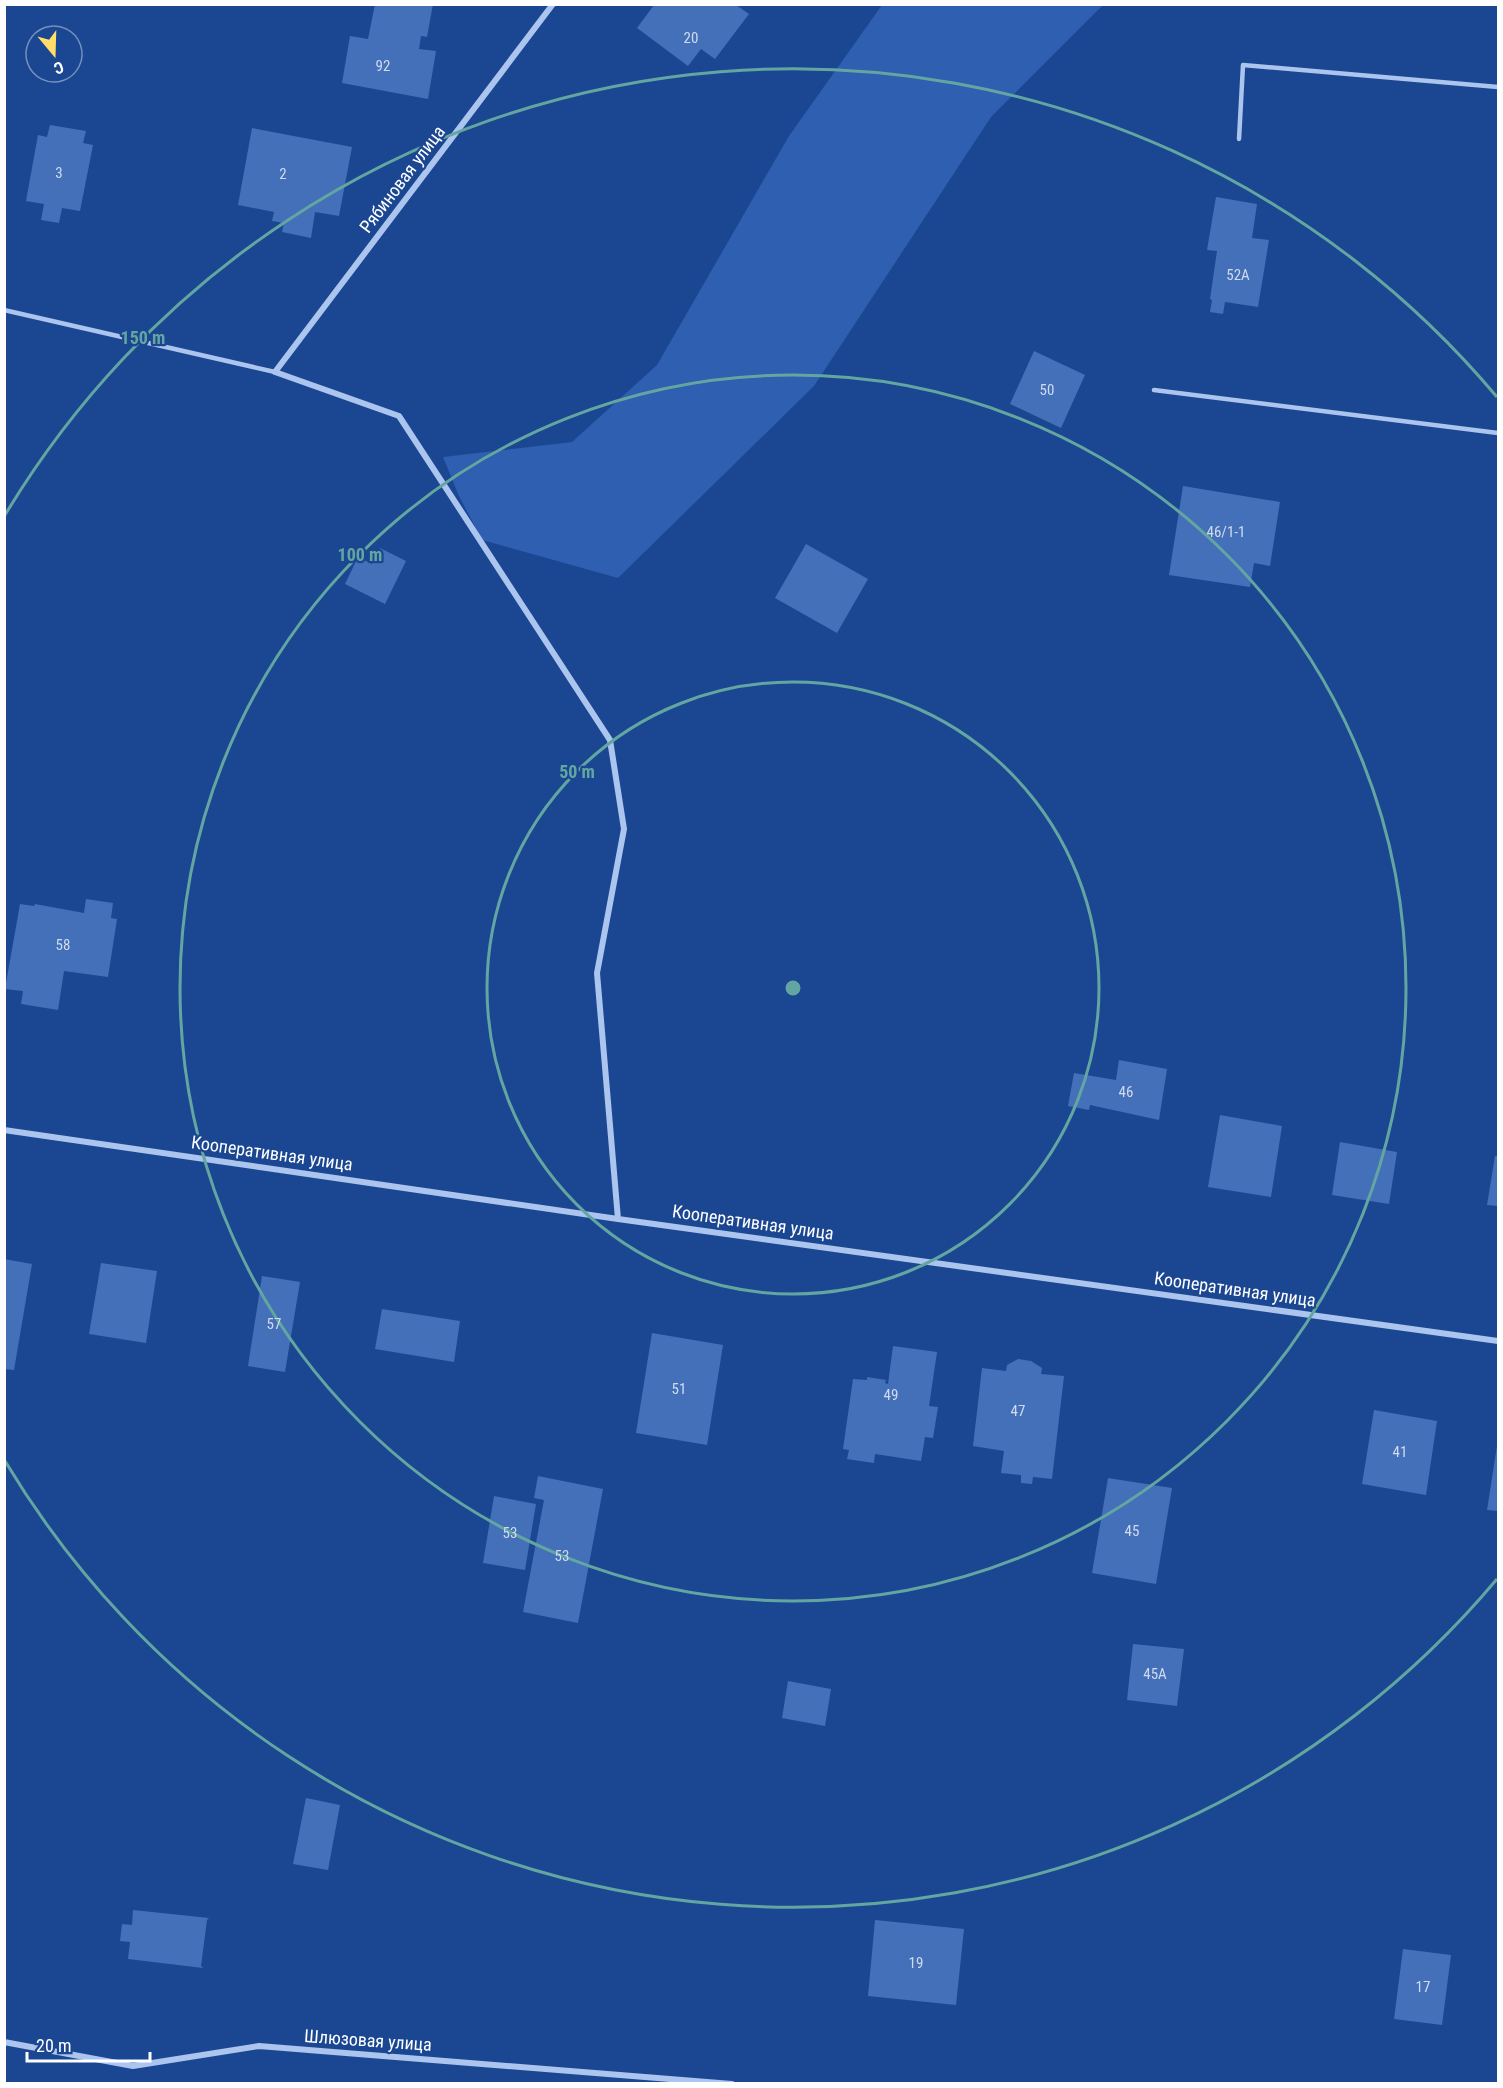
<svg xmlns="http://www.w3.org/2000/svg" width="1503" height="2088" viewBox="0 0 1503 2088" font-family="'Roboto Condensed',sans-serif">
<rect width="100%" height="100%" fill="#1b4792"/>
<!-- green -->
<path fill="#2e5fb0" d="M882 5H1103L991 117 814 386 618 578 482 540 459 496 443 457 572 442 657 365 789 136Z"/>
<!-- building -->
<path fill="#4470b9" d="M375 4H433L427 37 421 36 419 49 436 51 428 99 342 83 350 36 368 39Z
M654 5H736L749 14 715 59 701 49 688 66 637 28Z
M50 125 86 131 83 143 93 145 80 211 62 208 59 223 41 220 44 204 26 201 38 135 47 137Z
M252 128 352 147 339 216 315 212 311 238 282 232 284 223 272 221 274 212 238 205Z
M1216 197 1257 204 1252 238 1269 240 1258 307 1225 302 1223 314 1210 312 1212 300 1210 299 1217 251 1207 250Z
M1034 351 1085 375 1061 428 1010 404Z
M1183 486 1280 502 1270 566 1254 563 1250 587 1169 575Z
M806 544 868 579 837 633 775 598Z
M380 548 406 561 385 604 345 584 358 557 372 564Z
M86 899 113 903 111 918 117 919 108 977 64 971 58 1010 21 1004 23 991 5 989 20 904 34 906 35 904 84 913Z
M1119 1060 1167 1069 1159 1120 1090 1105 1089 1110 1068 1106 1074 1073 1116 1080Z
M1220 1115 1282 1126 1271 1197 1208 1187Z
M1340 1142 1397 1152 1389 1204 1332 1195Z
M1495 1156H1498V1206L1487 1205Z
M4 1259 32 1264 14 1370 4 1369Z
M101 1263 157 1271 146 1343 89 1334Z
M262 1276 300 1282 285 1372 248 1366Z
M382 1309 460 1321 454 1362 375 1349Z
M652 1333 723 1345 707 1445 636 1433Z
M893 1346 937 1352 929 1406 938 1407 933 1438 925 1437 921 1461 875 1454 874 1463 847 1459 849 1450 843 1449 853 1379 867 1380V1377L886 1380 885 1383 888 1384Z
M1018 1359 1031 1361 1042 1368 1041 1374 1064 1376 1052 1479 1033 1477 1032 1484 1021 1483V1475L1001 1473 1004 1451 973 1446 982 1368 1006 1371 1007 1365Z
M1374 1410 1437 1421 1426 1495 1362 1484Z
M1497 1446H1498V1511L1487 1510Z
M538 1476 603 1489 578 1623 523 1612 544 1500 534 1498Z
M1108 1478 1172 1488 1156 1584 1092 1573Z
M494 1496 536 1504 525 1570 483 1563Z
M1133 1644 1184 1649 1177 1706 1127 1700Z
M788 1681 831 1689 825 1726 782 1718Z
M306 1798 340 1805 328 1870 293 1864Z
M133 1910 209 1918 207 1920 201 1966 203 1968 128 1959 130 1942 120 1941 122 1924 132 1925Z
M875 1920 964 1929 956 2005 868 1996Z
M1403 1949 1451 1955 1442 2025 1394 2019Z"/>
<g fill="none" stroke-linecap="round" stroke-linejoin="round">
<!-- service -->
<path stroke="#abc5ef" stroke-width="4.5" d="M1239 139 1243 65 1498 87
M4 310 275 372
M1154 390 1498 433"/>
<!-- minor -->
<path stroke="#abc5ef" stroke-width="6" d="M553 4 275 372 399 416 610 740 624 829 597 973 618 1219
M4 1130 618 1219 1498 1341
M4 2042 133 2066 259 2046 732 2084"/>
</g>
<!-- distance rings -->
<g fill="none" stroke="#63a6a1" stroke-width="3">
<circle cx="793" cy="988" r="306"/>
<circle cx="793" cy="988" r="613"/>
<path d="M1497 1579A919 919 0 0 1 5 1461M5 515A919 919 0 0 1 1497 397"/>
</g>
<g text-anchor="middle" dominant-baseline="central" stroke-width="4.5" stroke-linejoin="round" paint-order="stroke">
<!-- number labels -->
<g font-size="15" fill="#d0dbee">
<text x="691" y="38">20</text>
<text x="383" y="66">92</text>
<text x="59" y="173">3</text>
<text x="283" y="174">2</text>
<text x="1238" y="275">52А</text>
<text x="1047" y="390">50</text>
<text x="1226" y="532">46/1-1</text>
<text x="63" y="945">58</text>
<text x="1126" y="1092">46</text>
<text x="274" y="1324">57</text>
<text x="679" y="1389">51</text>
<text x="891" y="1395">49</text>
<text x="1018" y="1411">47</text>
<text x="1400" y="1452">41</text>
<text x="1132" y="1531">45</text>
<text x="510" y="1533">53</text>
<text x="562" y="1556">53</text>
<text x="1155" y="1674">45А</text>
<text x="916" y="1963">19</text>
<text x="1423" y="1987">17</text>
</g>
<!-- street labels -->
<g font-size="18" fill="#fff" stroke="#1b4792">
<text transform="translate(402 179) rotate(-53)">Рябиновая улица</text>
<text transform="translate(272 1153) rotate(8)">Кооперативная улица</text>
<text transform="translate(753 1222) rotate(8)">Кооперативная улица</text>
<text transform="translate(1235 1289) rotate(8)">Кооперативная улица</text>
<text transform="translate(368 2040) rotate(4)">Шлюзовая улица</text>
</g>
</g>
<circle cx="793" cy="988" r="9" fill="#63a6a1" stroke="#1b4792" stroke-width="3"/>
<g font-size="18" text-anchor="middle" font-weight="bold" fill="#63a6a1" stroke="#1b4792" stroke-width="4.5" stroke-linejoin="round" paint-order="stroke">
<text x="143" y="344">150 m</text>
<text x="360" y="561">100 m</text>
<text x="577" y="778">50 m</text>
</g>
<!-- border -->
<rect width="1503" height="2088" fill="none" stroke="#ffffff" stroke-width="12"/>
<!-- north arrow -->
<g transform="translate(54 54) rotate(161)"><circle r="28" fill="#1b4792" stroke="#7691be" stroke-width="1.5"/>
<path d="M0-4.5L10 22L0 15L-10 22Z" fill="#ffde69"/>
<text y="-9" font-size="16" font-weight="bold" text-anchor="middle" fill="#ffffff">С</text>
</g>
<!-- scale -->
<path d="M27 2052v9h123v-9" fill="none" stroke="#ffffff" stroke-width="3"/>
<text x="36" y="2052" font-size="18" fill="#ffffff" stroke="#1b4792" stroke-width="4.5" paint-order="stroke">20 m</text>
</svg>
